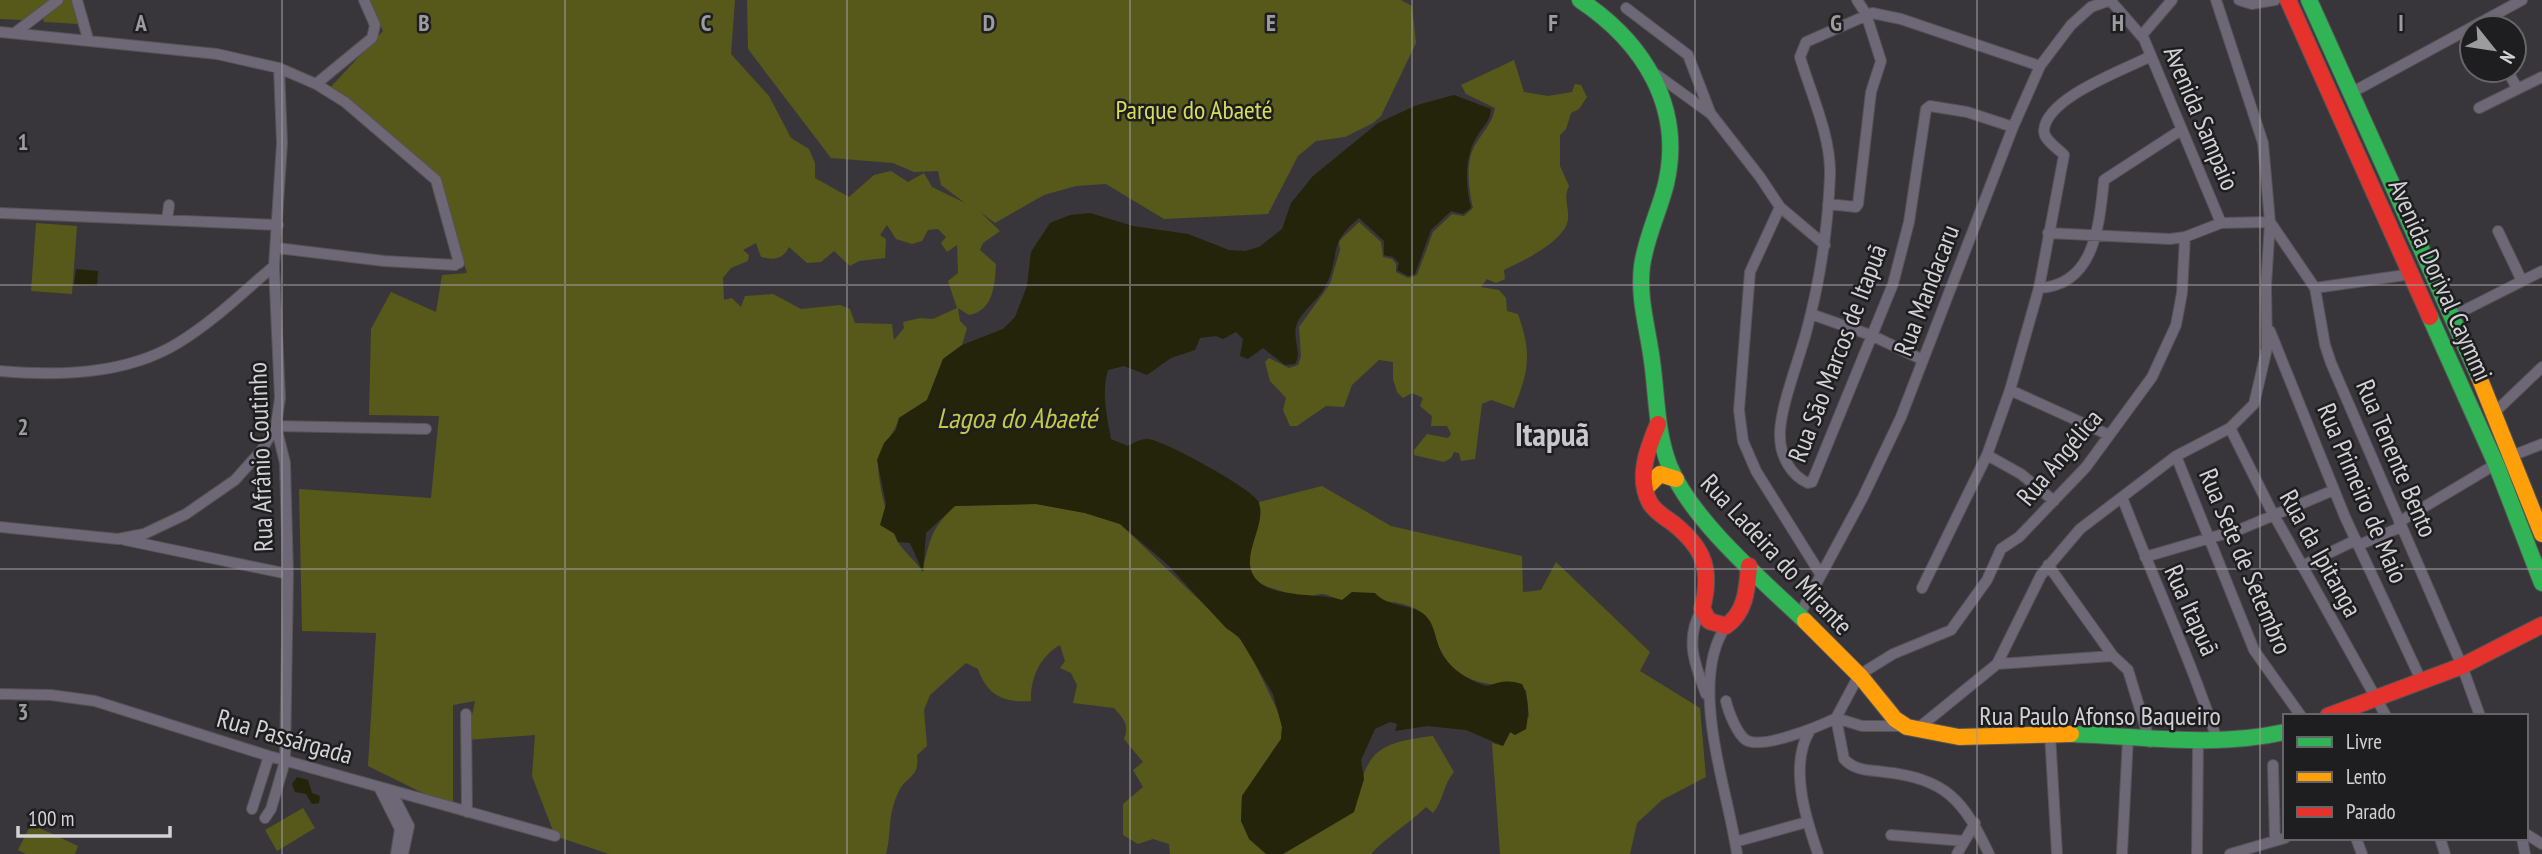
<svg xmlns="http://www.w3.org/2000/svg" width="2542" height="854" viewBox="0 0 2542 854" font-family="'PT Sans Narrow',sans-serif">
<rect width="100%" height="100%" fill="#38363a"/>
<!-- green -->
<path fill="#57591a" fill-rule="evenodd" d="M0 0H51L23 20 0 19Z
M64 0H73L79 24 44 22 43 19Z
M368 0H735L731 54 769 96 791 138 809 149 815 163V178L849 197 874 175 891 171 908 182 924 173 932 187 965 203 941 185 938 171 914 172 893 163 831 158 748 49 747 0H1401L1412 6 1416 43 1381 116 1373 123 1345 137 1316 141 1298 156 1268 214 1164 219 1106 184 1076 186 1044 195 995 223 980 212 1000 231 983 243 980 250 996 264C995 285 993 311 969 315L958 308 960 321 967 328 962 345 943 359 927 400 899 418C895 433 884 442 879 456 874 471 889 528 898 542 904 552 915 560 922 571 931 540 929 530 955 506L1036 504 1085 513 1120 524 1246 645 1280 716 1282 727 1281 739 1242 796 1241 821 1270 854H1170L1169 844 1153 839 1138 844 1123 835V804L1143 787 1133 770 1143 762 1124 739C1130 725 1123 718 1114 708L1073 703 1077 685 1071 673 1060 668 1065 661 1060 645C1040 656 1030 679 1031 701 1003 703 987 695 978 669L966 663 930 695 924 710 927 746 917 755C920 779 905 776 898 793 887 817 892 832 886 854H609L555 836 532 776 535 735 467 740 475 701 453 705V808L368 766 376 633 302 631 299 489 431 498 439 416 369 415 371 329 391 292 436 312 442 275 467 273 436 180 327 91 383 31ZM887 225 896 239 912 244 922 241 928 230 938 229 946 237 941 243 947 252 957 245 958 273 948 281 957 308 933 319 920 318 903 322 904 328 894 340 892 324 855 323 850 309 840 305 801 309 773 294 745 296 741 307 732 298 724 300 723 278 731 268 748 261 749 255 743 250 756 243 761 257C774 260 782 260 789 247L807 263 821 262 834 251 850 266 859 261 885 258 886 239 880 235Z
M1514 60 1524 92 1548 96 1572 92 1575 84 1581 85 1587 97 1579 109 1571 113 1566 129 1560 135V166L1569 186C1563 198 1569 206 1568 219 1566 241 1521 262 1504 270L1505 279 1496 283 1487 279 1481 287 1499 290 1506 298 1507 311 1518 314C1532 354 1529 370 1514 408L1491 400 1482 404 1475 459 1461 461 1459 453 1454 452 1451 458 1444 462 1414 455V450L1427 434 1448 438 1451 434 1447 426H1431L1432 416 1420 406 1423 398 1412 393 1403 398 1397 392 1393 379V362L1379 360 1352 385 1344 407 1326 406 1297 426H1290L1283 410 1286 398 1270 381 1265 362 1269 358 1289 368 1298 365 1301 356 1299 327 1330 284 1340 250 1339 241 1359 222 1381 242 1383 257 1392 259 1396 264V272L1408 278 1417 275 1433 232 1452 214 1464 216 1473 208C1469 191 1465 164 1474 147 1482 132 1492 125 1495 108L1466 94 1461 85Z
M36 223 77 226 72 294 31 291Z
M1322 486 1391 526 1522 556 1523 592 1541 590 1556 562 1650 652 1640 671 1700 708 1706 777 1662 800 1637 823 1630 854H1500L1492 743 1503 746 1511 731 1515 735 1529 716 1526 690C1492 683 1458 687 1440 649 1434 637 1433 621 1421 612 1399 596 1366 603 1342 600 1336 599 1328 594 1322 594 1316 594 1312 597 1306 597 1299 596 1266 588 1260 583 1236 566 1261 524 1259 502Z
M1433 736 1454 772C1443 784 1444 800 1433 813L1426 807C1407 825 1388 836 1371 854H1283L1354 812C1366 753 1373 743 1433 736Z
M303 808 315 828 277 851 265 830Z
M31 824 78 846 75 854H26L18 850Z"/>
<!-- water -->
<path fill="#232409" d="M1454 95 1491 109C1490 121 1485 124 1479 133 1464 154 1465 184 1471 208L1463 214 1451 211 1431 230 1415 274 1408 276 1397 270 1399 263 1393 257 1384 255V241L1359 218C1327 245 1341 252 1327 283 1320 300 1300 311 1296 327 1293 340 1302 353 1295 364L1285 365 1263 348 1248 359 1240 356 1243 339 1236 332 1223 339 1216 336 1200 338 1195 350 1171 358 1147 375 1124 366 1108 370C1101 394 1107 416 1111 439L1128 446C1135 442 1140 439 1148 439 1164 440 1252 489 1258 501 1270 525 1233 561 1260 583 1279 598 1320 593 1342 600L1352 592 1375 593C1388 608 1410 603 1425 615 1434 624 1434 633 1438 644 1444 665 1467 681 1487 686 1500 682 1507 679 1522 684 1529 697 1529 714 1526 729L1515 735 1510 732 1503 746 1466 730 1427 726 1395 731 1397 724 1390 722 1375 729 1361 760 1364 779 1354 812 1283 854H1266L1249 839 1241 821 1242 796 1281 739 1282 727 1273 694 1239 637 1226 628 1167 564 1120 524 1085 513 1036 504 955 506 926 533 923 572 910 543 898 542 895 534 880 525 886 504 877 460 884 443 896 430 899 418 927 400 943 359 962 345 1003 329 1015 317 1027 286 1031 252 1050 223 1070 215 1090 213 1133 226 1188 234 1229 250 1245 251 1259 247 1282 229 1291 203 1313 176 1378 123 1417 105Z
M76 269 98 271 97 286 74 285Z
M297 777 308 780 312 793 320 796 319 803 312 804 306 794 295 792 292 784Z"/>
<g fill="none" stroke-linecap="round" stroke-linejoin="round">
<defs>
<path id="street" d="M77 0 88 39
M2110 0 2144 39 2221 223
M2239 0 2252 4 2275 0
M1626 8 1688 55 1710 112
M0 32 217 54 279 68 316 84 345 102 436 180 459 263
M16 32 58 0
M2142 35 2172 0
M2507 70 2517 88
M1653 72 1711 114 1760 177 1780 207 1825 245
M316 84 372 38 375 25 364 0
M2349 94 2522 0
M2479 108 2542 77
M2013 127 1967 112 1930 106 1926 109 1909 222 1893 284 1812 482 1808 483C1790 475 1780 455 1780 436 1779 410 1799 360 1806 333 1820 281 1828 229 1830 175 1831 136 1811 94 1800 57L1806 42 1872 13 1901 19 2040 66
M1828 204 1856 207 1858 204 1871 92 1881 61 1866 14 1857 0
M1780 207 1750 272 1739 410 1743 441 1756 471 1821 575
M0 213 278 225
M167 220 169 205
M2270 222 2315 288 2325 345 2331 363 2462 666 2480 716
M2498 231 2522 281
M2048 233 2170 239 2185 237 2221 223 2270 222
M277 248 384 261 455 265
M2039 288C2096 285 2099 223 2104 180L2181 130
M2315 288 2412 274
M1811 314 1873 336 1923 360
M2451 317 2542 271
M2270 331 2345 517 2421 680
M0 371C58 376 126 375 178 343 213 322 243 292 274 266
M2010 390 2109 435
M2495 412 2542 367
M276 426 426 429
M2230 428 2270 508 2386 716
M1987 455 2021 474 2054 501
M2514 455 2542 444
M2176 456 2254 650 2301 716
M2122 497C2153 579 2191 659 2218 743
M2399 522 2496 464
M0 527 118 539 144 534 186 514 235 480 261 451 276 426
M125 540 288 574
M2359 545 2401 527
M2145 557 2241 529 2334 490
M2048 565 2113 656 2128 670 2150 742
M2302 566 2356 540
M1922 588 1987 455 2010 390 2039 288 2064 155C2059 149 2043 140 2044 130 2047 97 2124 70 2151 56
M1702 609C1684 639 1695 665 1706 694
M1800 614 1863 497 1901 417 2013 127 2040 66 2071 25 2091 7 2110 0
M1726 626C1687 683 1728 789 1737 854
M1997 664 2113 656
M0 694 51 695 95 701 269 756 555 836
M1726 701C1728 711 1737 734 1746 740 1762 750 1820 726 1836 718L1862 726H1903
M466 714 467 812
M1836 718 1859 675 1893 654 1951 630 1987 580 2001 549 2019 537 2086 467 2152 377 2176 325 2182 293 2185 237
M1836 718 1844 759C1855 771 1870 770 1884 772 1946 778 1964 801 1989 854
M1916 730 1997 664 2041 575 2080 529 2176 456 2230 428 2254 404 2267 348 2266 286 2270 222 2263 143 2216 0
M1809 732C1789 767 1806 819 1818 854
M2050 734 2057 854
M2273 765 2275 841
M379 787 400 829 396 854
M391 791 409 826 403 854
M252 809 269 756
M265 818 271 809 285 761 288 574 285 463 276 426 280 398 274 266 282 143 279 68
M2526 834 2542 844
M1891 835 1964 841
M2356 838 2362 854
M2440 838 2445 854
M2522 838 2525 854
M1735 842 1807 822
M1957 854 1975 823
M2122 854 2128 738
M2197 854 2198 742
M2230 854 2285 838"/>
<path id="fast" d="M1580 0C1643 42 1684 106 1666 184 1659 212 1646 237 1642 266 1638 299 1648 329 1652 361 1657 396 1656 431 1669 465 1691 520 1762 580 1805 621
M2309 0 2479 377
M2430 317 2496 464 2542 583
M2071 734C2144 736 2212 748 2285 732"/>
<path id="slow" d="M2479 377 2542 534
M1646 488 1660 474 1676 479
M1805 621 1861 677 1895 719 1907 727 1959 737 2071 734"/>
<path id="jam" d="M2288 0 2430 317
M1658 424C1648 447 1636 478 1650 503 1655 512 1666 518 1674 524 1705 549 1712 571 1702 609L1709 621 1726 626C1746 612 1747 589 1749 566
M2328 716 2462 666 2542 625"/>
</defs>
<!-- street casing -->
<use href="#street" stroke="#545355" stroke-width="12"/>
<!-- fast casing -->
<use href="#fast" stroke="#545355" stroke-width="18"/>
<!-- slow casing -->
<use href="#slow" stroke="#545355" stroke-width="18"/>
<!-- jam casing -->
<use href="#jam" stroke="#545355" stroke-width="18"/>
<!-- street -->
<use href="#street" stroke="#6d6776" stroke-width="10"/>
<!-- fast -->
<use href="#fast" stroke="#30b455" stroke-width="16"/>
<!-- slow -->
<use href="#slow" stroke="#ff9f0a" stroke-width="16"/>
<!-- jam -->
<use href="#jam" stroke="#e5322d" stroke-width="16"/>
</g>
<!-- grid -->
<path fill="none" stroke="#9c9b9e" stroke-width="2" stroke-opacity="0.55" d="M282 0V854M565 0V854M847 0V854M1130 0V854M1412 0V854M1695 0V854M1977 0V854M2260 0V854M0 285H2542M0 569H2542"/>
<g text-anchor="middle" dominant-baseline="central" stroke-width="5" stroke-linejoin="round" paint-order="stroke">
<!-- park labels -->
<g font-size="26" fill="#d7dc5a" stroke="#1e1d20">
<text x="1194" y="109">Parque do Abaeté</text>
</g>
<!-- street labels -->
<g font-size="26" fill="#d2d1d4" stroke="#1e1d20">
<text transform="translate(2202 118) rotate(67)">Avenida Sampaio</text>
<text transform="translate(2441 280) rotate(66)">Avenida Dorival Caymmi</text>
<text transform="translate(1926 290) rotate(-69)">Rua Mandacaru</text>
<text transform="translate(1837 353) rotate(-69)">Rua São Marcos de Itapuã</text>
<text transform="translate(260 457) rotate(-92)">Rua Afrânio Coutinho</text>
<text transform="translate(2059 457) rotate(-50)">Rua Angélica</text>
<text transform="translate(2397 458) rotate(67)">Rua Tenente Bento</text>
<text transform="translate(2363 493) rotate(67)">Rua Primeiro de Maio</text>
<text transform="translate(2321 553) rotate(61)">Rua da Ipitanga</text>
<text transform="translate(1777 554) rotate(47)">Rua Ladeira do Mirante</text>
<text transform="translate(2246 561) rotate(67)">Rua Sete de Setembro</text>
<text transform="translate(2192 610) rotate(66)">Rua Itapuã</text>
<text x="2100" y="715">Rua Paulo Afonso Baqueiro</text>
<text transform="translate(285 736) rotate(16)">Rua Passárgada</text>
</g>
<!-- water labels -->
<g font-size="28" font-style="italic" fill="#c4c945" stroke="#1e1d20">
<text x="1017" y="417">Lagoa do Abaeté</text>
</g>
<!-- district labels -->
<g font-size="33" font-weight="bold" fill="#c9c7ce" stroke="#1e1d20">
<text x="1552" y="433">Itapuã</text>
</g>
</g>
<g font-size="23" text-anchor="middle" font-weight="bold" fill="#9c9b9e" stroke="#1e1d20" stroke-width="5" stroke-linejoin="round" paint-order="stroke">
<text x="141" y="31">A</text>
<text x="424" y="31">B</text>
<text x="706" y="31">C</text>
<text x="989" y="31">D</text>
<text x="1271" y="31">E</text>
<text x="1553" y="31">F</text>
<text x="1836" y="31">G</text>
<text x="2118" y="31">H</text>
<text x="2401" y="31">I</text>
<text x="23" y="150">1</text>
<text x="23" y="435">2</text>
<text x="23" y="720">3</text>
</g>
<!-- legend -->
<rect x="2283" y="714" width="245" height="126" fill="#1e1d20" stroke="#666568" stroke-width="2"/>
<rect x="2297" y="737" width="35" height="10" fill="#30b455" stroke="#666568" stroke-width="2"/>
<text x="2346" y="749" font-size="21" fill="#d2d1d4">Livre</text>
<rect x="2297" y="772" width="35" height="10" fill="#ff9f0a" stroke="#666568" stroke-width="2"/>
<text x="2346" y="784" font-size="21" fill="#d2d1d4">Lento</text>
<rect x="2297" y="807" width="35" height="10" fill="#e5322d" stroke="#666568" stroke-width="2"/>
<text x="2346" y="819" font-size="21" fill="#d2d1d4">Parado</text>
<!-- north arrow -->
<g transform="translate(2493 49) rotate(120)"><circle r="33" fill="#1e1d20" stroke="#666568" stroke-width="2"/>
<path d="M0-5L12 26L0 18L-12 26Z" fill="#9c9b9e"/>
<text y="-10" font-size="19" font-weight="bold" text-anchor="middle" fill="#d2d1d4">N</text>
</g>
<!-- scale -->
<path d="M18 826v10h152v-10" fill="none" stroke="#d2d1d4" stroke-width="3.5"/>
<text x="28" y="826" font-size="21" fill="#d2d1d4" stroke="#1e1d20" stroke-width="5" paint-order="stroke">100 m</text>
</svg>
